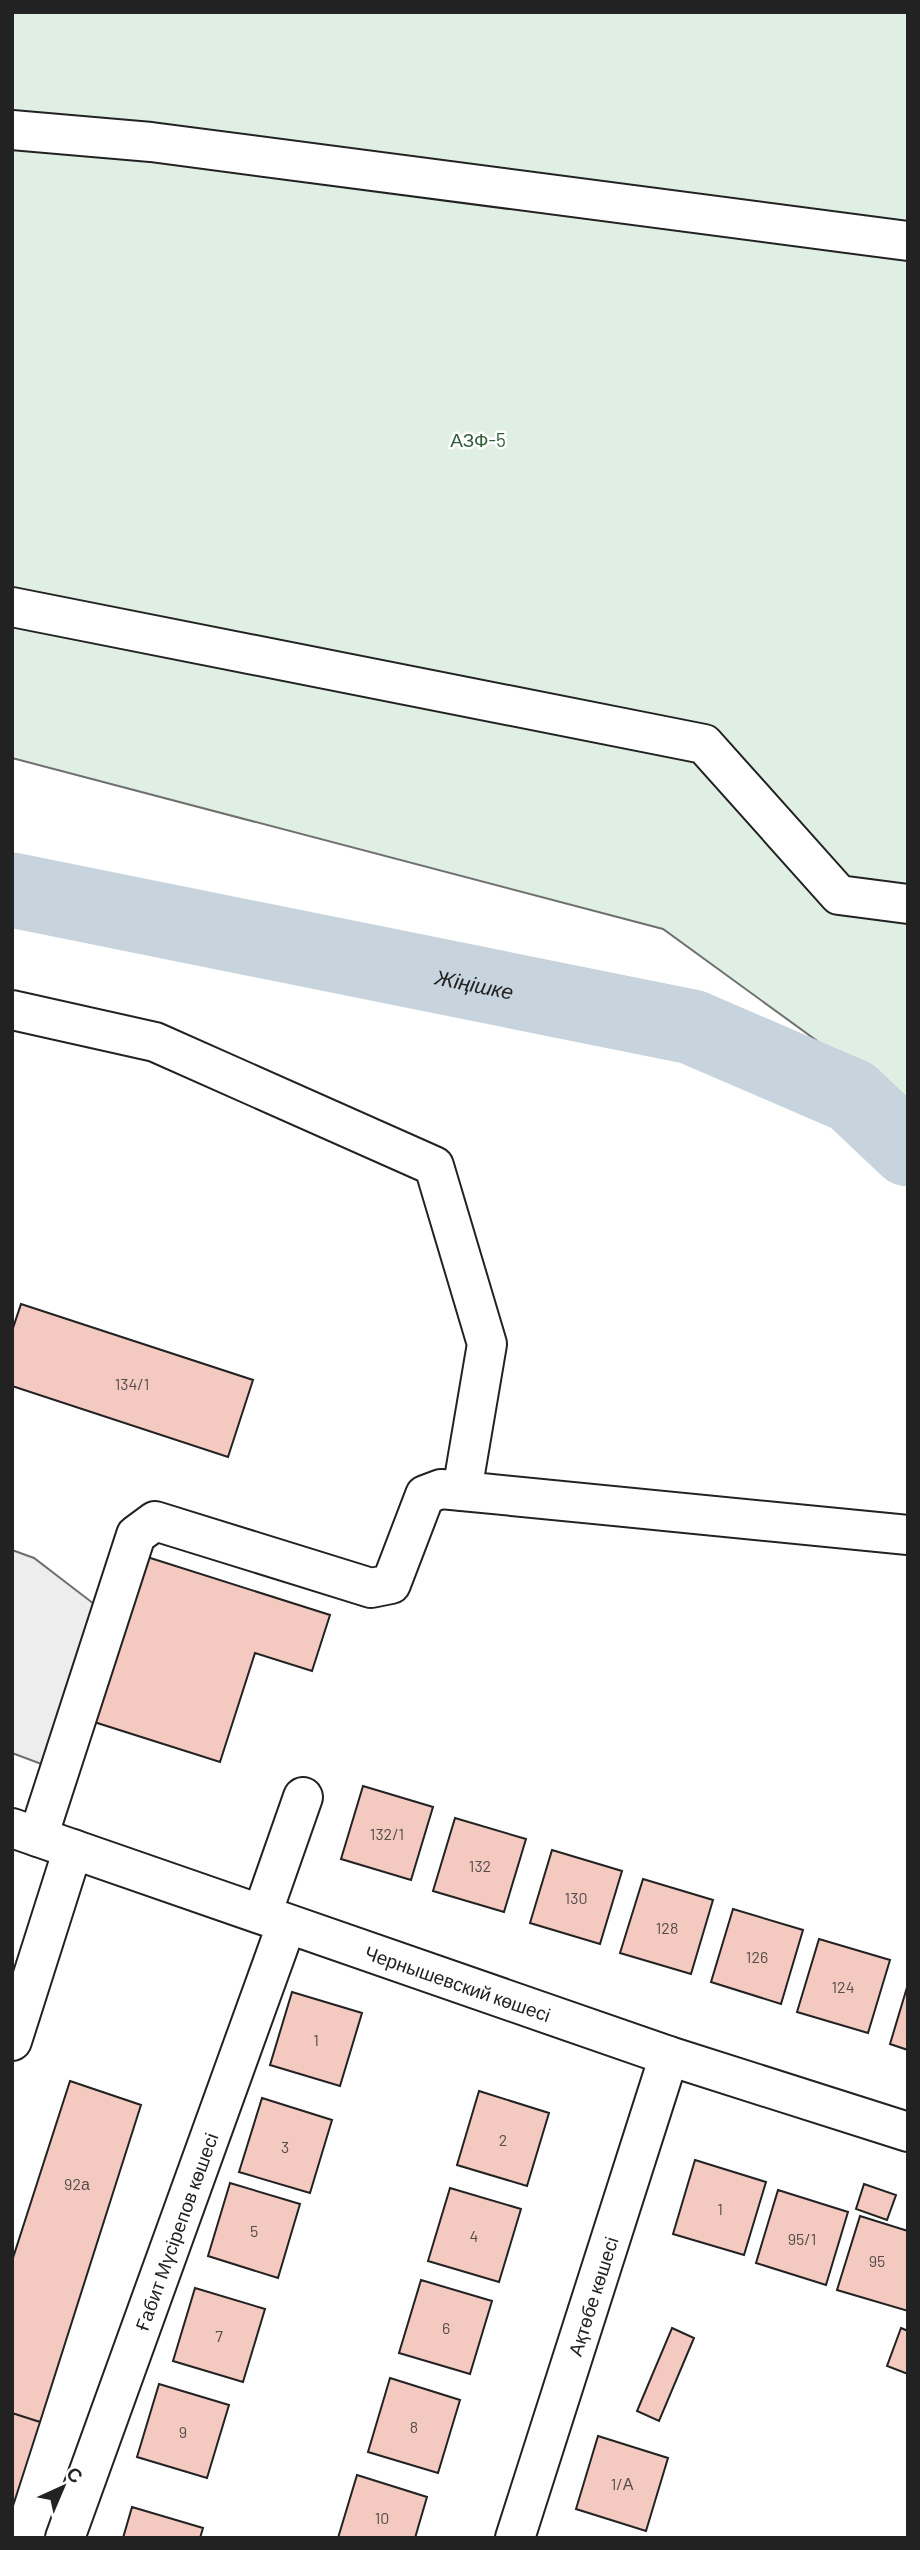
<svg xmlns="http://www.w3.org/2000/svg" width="920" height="2550" viewBox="0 0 920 2550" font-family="Barlow,sans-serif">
<rect width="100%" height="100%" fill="#fff"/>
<!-- green -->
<path fill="#e0efe3" stroke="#6f6f6f" stroke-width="2" d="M12 12H908V1107L663 929 12 758Z"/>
<!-- parking -->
<path fill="#ededed" stroke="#6f6f6f" stroke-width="2" d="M12 1550 34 1558 98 1607 44 1765 12 1753Z"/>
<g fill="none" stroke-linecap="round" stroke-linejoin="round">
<!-- river -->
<path stroke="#c7d3dd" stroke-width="75" id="s1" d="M12 890 692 1027 852 1096 908 1149"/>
</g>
<!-- building -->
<path fill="#f3c9c0" stroke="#222" stroke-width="2" d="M21 1304 253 1380 228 1457 12 1386V1331Z
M144 1556 330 1615 312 1671 255 1653 220 1762 91 1721Z
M363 1786 433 1807 411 1880 341 1859Z
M455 1818 526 1839 504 1912 433 1891Z
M552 1850 622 1871 600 1944 530 1923Z
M643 1879 713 1900 691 1974 620 1953Z
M733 1909 803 1930 781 2004 711 1982Z
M819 1939 890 1960 868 2033 797 2012Z
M908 1984V2050L890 2044Z
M292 1992 362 2013 340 2086 270 2065Z
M70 2081 141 2105 40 2422 12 2413V2261Z
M479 2091 549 2113 527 2186 457 2165Z
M262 2098 332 2120 310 2193 239 2172Z
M695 2160 766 2182 744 2255 673 2234Z
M230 2183 300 2204 278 2278 208 2256Z
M864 2184 896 2195 887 2220 856 2209Z
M450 2188 521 2209 499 2282 428 2261Z
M778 2190 848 2212 826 2285 756 2263Z
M860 2216 908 2231V2311L837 2290Z
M421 2280 492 2301 470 2374 399 2353Z
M195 2288 265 2309 243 2382 173 2361Z
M672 2328 694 2338 659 2421 637 2411Z
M901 2328 908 2331V2374L887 2366Z
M390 2378 460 2400 438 2473 368 2452Z
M159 2384 229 2405 207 2478 137 2457Z
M12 2413 40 2422 12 2509Z
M598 2436 668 2458 646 2531 576 2509Z
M357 2475 427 2497 415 2538H338Z
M132 2507 203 2528 200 2538H123Z"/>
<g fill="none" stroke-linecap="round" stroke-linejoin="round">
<defs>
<g id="minor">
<path d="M12 130 151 142 908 241"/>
<path d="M12 607 704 744 839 895 908 904"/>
<path d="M12 1010 155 1042 434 1166 487 1344 462 1491 908 1535"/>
<path id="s2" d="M12 1828 669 2056 908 2132"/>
<path d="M38 1837 136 1535 155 1521 371 1588 391 1584 425 1495 441 1489 462 1491"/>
<path d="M262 1914 303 1797"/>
<path d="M12 2041 73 1849"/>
<path id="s3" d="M65 2538 286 1926"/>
<path id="s4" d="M515 2538 669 2056"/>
</g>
</defs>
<!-- minor casing -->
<use href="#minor" stroke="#222" stroke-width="42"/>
<!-- minor -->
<use href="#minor" stroke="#fff" stroke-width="38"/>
</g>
<g text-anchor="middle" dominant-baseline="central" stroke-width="5" stroke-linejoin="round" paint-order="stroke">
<!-- number labels -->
<g font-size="16" fill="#564c4a">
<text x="132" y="1383">134/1</text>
<text x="387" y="1833">132/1</text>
<text x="480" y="1865">132</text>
<text x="576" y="1897">130</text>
<text x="667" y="1927">128</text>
<text x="757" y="1956">126</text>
<text x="843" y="1986">124</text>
<text x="316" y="2039">1</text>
<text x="503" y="2139">2</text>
<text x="285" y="2146">3</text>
<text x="77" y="2183">92а</text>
<text x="720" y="2208">1</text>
<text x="254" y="2230">5</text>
<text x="474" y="2235">4</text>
<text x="802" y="2238">95/1</text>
<text x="877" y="2260">95</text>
<text x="446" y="2327">6</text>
<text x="219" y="2335">7</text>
<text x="414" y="2426">8</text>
<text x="183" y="2431">9</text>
<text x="622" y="2483">1/А</text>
<text x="382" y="2517">10</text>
</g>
<!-- park labels -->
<g font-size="19" fill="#2f5e38" stroke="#fff">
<text x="478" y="439">АЗФ-5</text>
</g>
<!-- street labels -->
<g font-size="19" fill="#222" stroke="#fff">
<text stroke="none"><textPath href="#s2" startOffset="472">Чернышевский көшесі</textPath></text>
<text stroke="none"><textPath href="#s3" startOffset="326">Ғабит Мүсірепов көшесі</textPath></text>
<text stroke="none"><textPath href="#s4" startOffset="254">Ақтөбе көшесі</textPath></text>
</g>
<!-- water labels -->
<g font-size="21" font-style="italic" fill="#222" stroke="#fff">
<text stroke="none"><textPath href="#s1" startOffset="472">Жіңішке</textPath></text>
</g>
</g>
<!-- border -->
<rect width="920" height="2550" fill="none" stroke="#222222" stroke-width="28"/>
<!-- north arrow -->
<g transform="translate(63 2487) rotate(44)" stroke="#ffffff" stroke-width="5" paint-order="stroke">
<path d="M0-5L12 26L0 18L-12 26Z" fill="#222222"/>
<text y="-10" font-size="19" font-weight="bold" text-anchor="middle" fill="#222222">С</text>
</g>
</svg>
